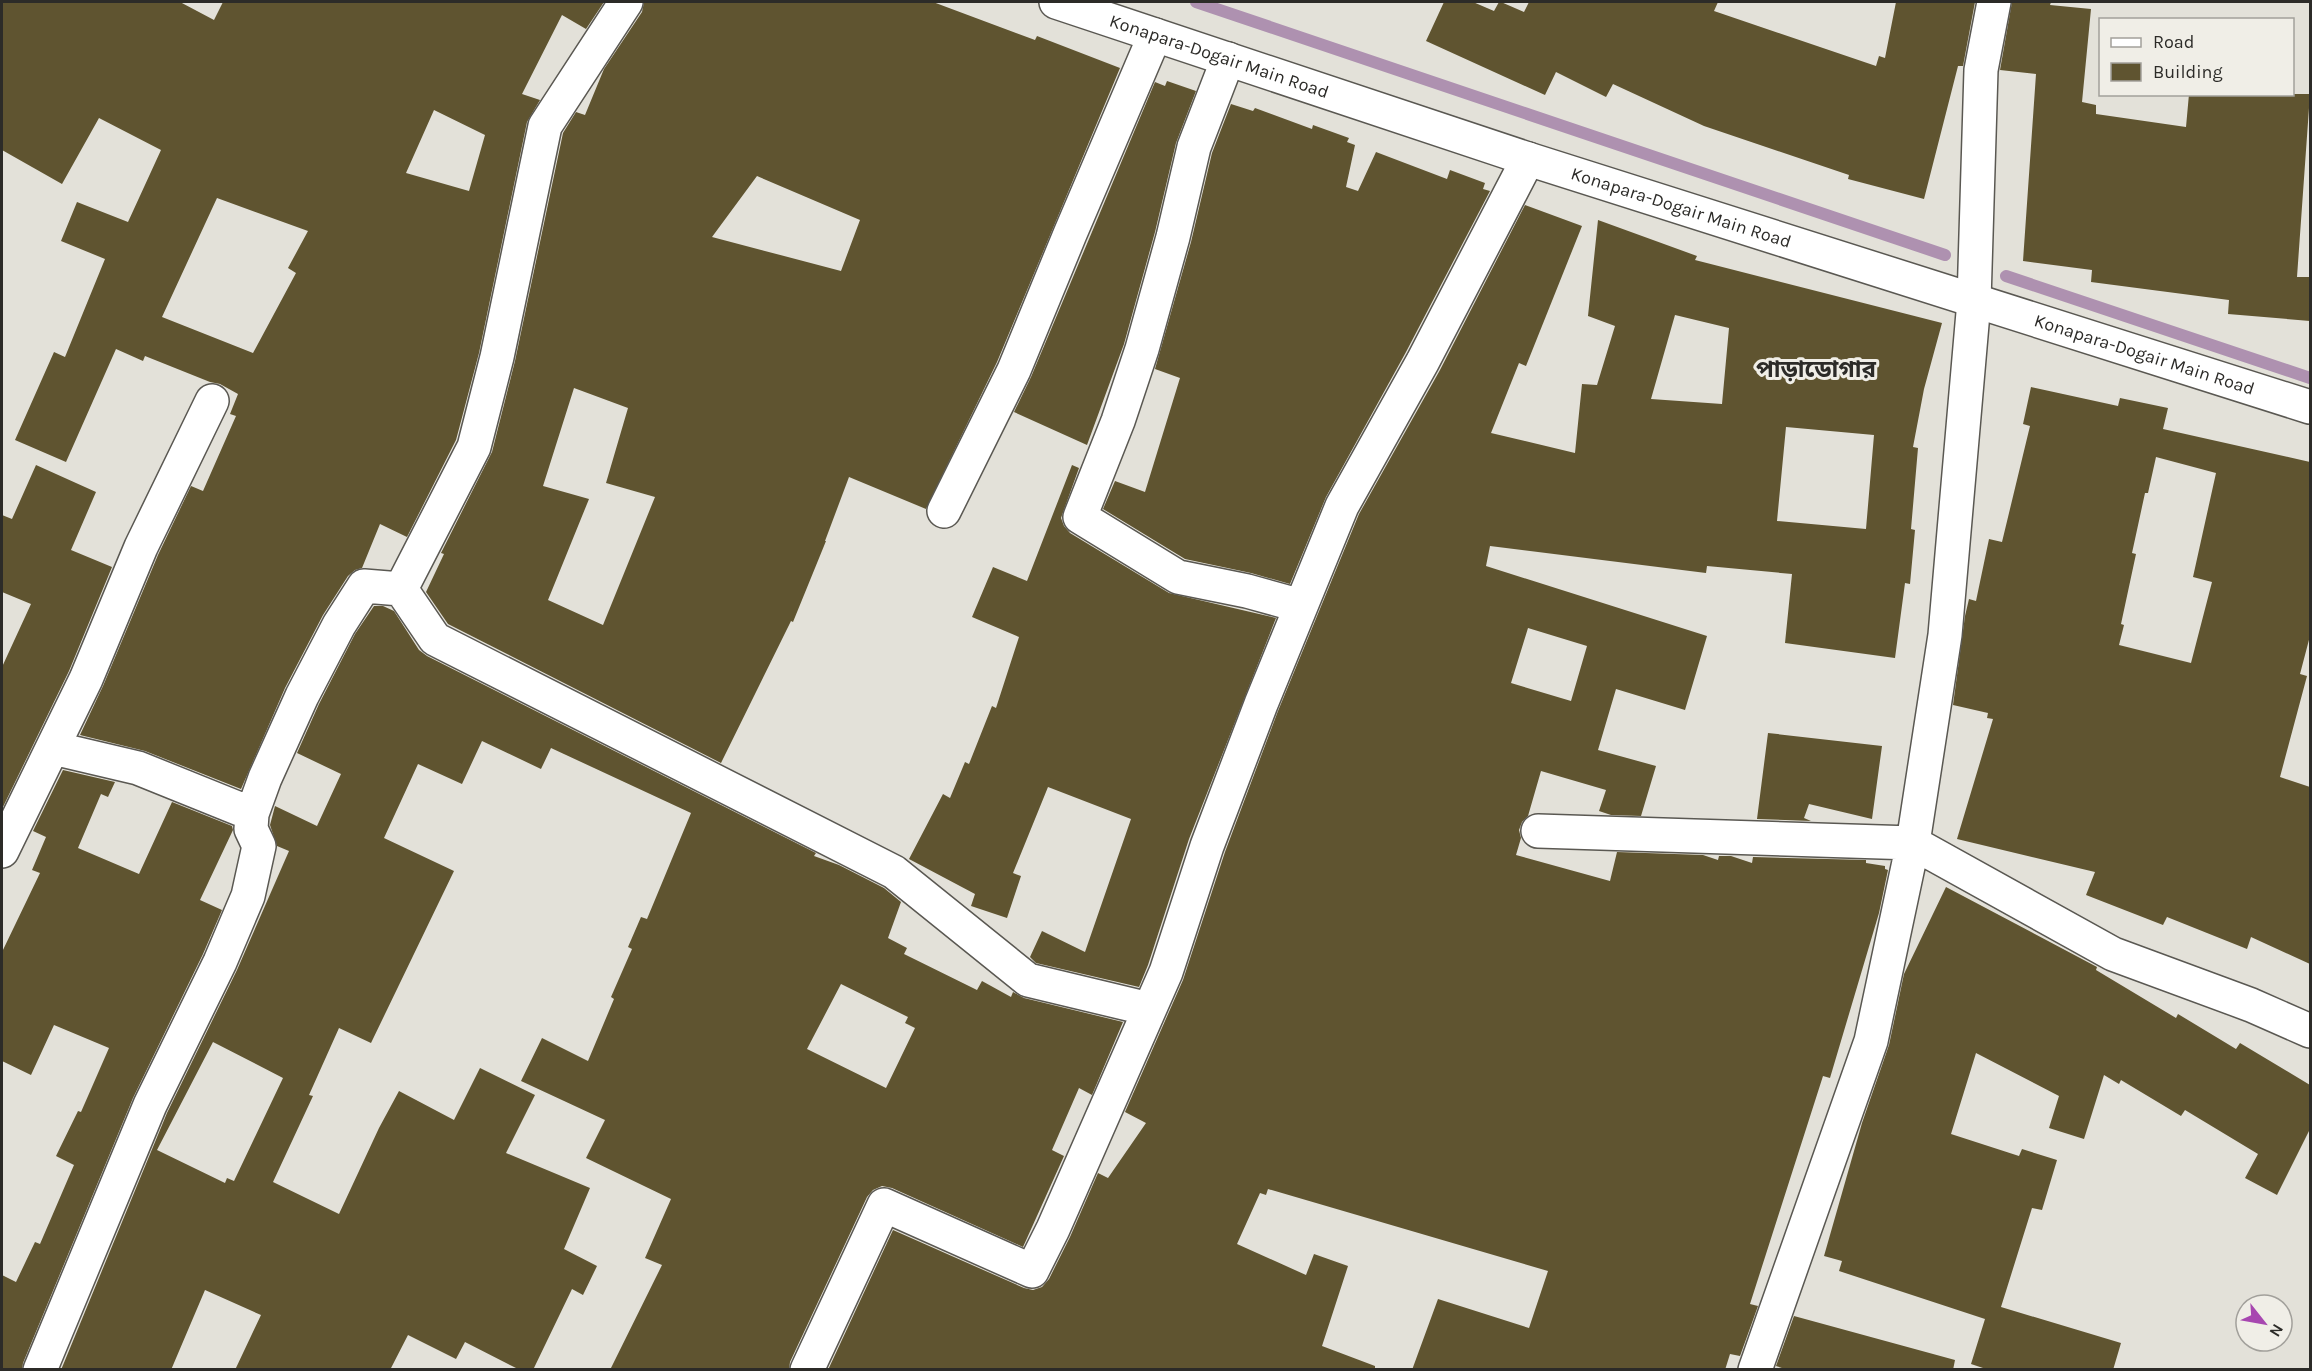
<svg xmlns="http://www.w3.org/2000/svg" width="2312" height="1371" viewBox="0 0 2312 1371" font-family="Karla,'Noto Sans Bengali',sans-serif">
<rect width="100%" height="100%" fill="#e3e1d9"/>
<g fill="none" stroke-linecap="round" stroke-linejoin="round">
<!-- stream -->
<path stroke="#ae91b0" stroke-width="12" d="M1196 2 1945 255
M2006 276 2310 378"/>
</g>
<!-- building -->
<path fill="#5f5430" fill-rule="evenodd" d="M2 2H180L214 20 223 2H604L586 29 562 15 522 94 540 100 527 122 479 353 456 440 407 537 380 524 362 568 355 570 348 576 323 615 285 688 241 789 145 751 80 735 103 686 158 555 191 486 203 491 236 416 230 414 238 394 220 384 210 382 145 356 143 361 116 349 66 462 15 440 54 352 65 357 105 259 61 241 77 202 128 222 161 150 99 118 62 184 2 150ZM434 110 485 135 469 191 406 173ZM217 198 308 231 288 268 296 273 253 353 162 317Z
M644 2H933L1035 40 1037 36 1120 68 997 362 926 509 849 477 825 541H826L793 622 791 621 721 763 448 624 426 592 444 554 441 553 492 452 515 361 563 133 576 112 585 115 604 69 642 12ZM757 176 860 220 841 271 712 237ZM574 388 628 408 606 483 655 497 603 625 548 600 589 499 543 486Z
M1444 2H1473L1494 11 1499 2H1501L1524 12 1529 2H1718L1714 11 1876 66 1879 56 1885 58 1896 2H1975L1963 66H1958L1924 199 1848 179 1849 175 1704 126 1613 84 1606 97 1556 72 1545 95 1426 41Z
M2012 2H2051L2050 5 2091 9 2082 102 2096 105V114L2186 127 2189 94H2310L2297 277H2310V321L2228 314 2229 300 2091 282 2092 270 2023 261 2036 74 2000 70Z
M1167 81 1196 91 1176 143 1155 232 1124 344 1087 445 1014 412 1031 377 1155 82 1165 86Z
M1231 104 1253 111 1255 108 1312 129 1313 125 1349 138 1347 142 1355 145 1346 187 1358 191 1376 152 1447 179 1450 170 1485 183 1483 189 1490 191 1406 352 1326 497 1290 584 1251 573 1185 559 1103 509 1115 481 1145 492 1180 378 1155 369 1191 242 1212 153Z
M1525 205 1582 226 1526 366 1519 363 1491 433 1575 453 1582 384 1597 385 1615 326 1588 316 1598 220 1697 256 1695 260 1942 323 1924 389 1913 447 1918 448 1911 529 1915 530 1910 584 1905 583 1895 658 1785 643 1792 574 1707 566 1706 573 1490 546 1486 566 1707 636 1685 710 1616 689 1598 750 1656 766 1641 816 1611 815 1599 811 1606 790 1541 771 1528 816 1522 822 1519 830 1521 838 1516 855 1610 881 1617 852 1703 855 1718 860 1719 856H1731L1752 863 1753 857 1866 860V863L1885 866V869L1888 870 1879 913 1830 1078 1823 1076 1750 1304 1758 1306 1740 1356 1730 1354 1725 1370H1412L1438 1299 1529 1328 1548 1271 1268 1189 1266 1195 1260 1193 1237 1244 1306 1275 1314 1254 1348 1266 1322 1346 1375 1366V1370H828L893 1230 1024 1288 1033 1290 1042 1287 1049 1279 1070 1237 1098 1173 1108 1178 1146 1123 1125 1112 1183 980 1225 852 1278 711 1359 514 1440 370ZM1675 315 1729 328 1722 404 1651 399ZM1786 427 1874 435 1866 529 1777 521ZM1528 628 1587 646 1571 701 1511 683Z
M2031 387 2118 406 2120 398 2168 408 2163 429 2310 462V636L2300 674 2307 676 2280 777 2310 787V964L2251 937 2247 949 2167 917 2163 925 2086 895 2095 872 1957 839 1993 719 1987 718 1988 713 1953 705 1965 616 1969 599 1976 601 1989 539 2002 542 2030 426 2023 424ZM2156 457 2216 473 2193 577 2212 582 2191 663 2119 645 2124 625 2121 624 2136 554 2132 553 2145 493H2148Z
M36 465 96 492 71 550 112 567 69 671 2 809V667L31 604 2 592V515L12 519Z
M1072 465 1079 468 1061 518 1064 526 1070 533 1169 593 1276 618 1189 839 1148 965 1139 987 1036 963 1030 957 1042 931 1085 952 1131 819 1048 787 1013 873 1021 876 1007 918 971 906 975 894 909 859 943 794 950 798 965 762 969 764 992 706 996 708 1019 637 972 617 993 567 1027 581Z
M374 606H383L394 611 419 650 427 656 816 853 814 856 839 865 884 888 901 902 888 938 907 948 904 954 977 990 982 981 1011 997 1013 992 1024 998 1123 1022 1092 1095 1079 1088 1052 1150 1064 1156 1023 1247 892 1188 882 1186 873 1190 867 1197 790 1362 789 1370H610L662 1265 645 1258 671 1199 586 1158 605 1120 521 1081 542 1038 588 1061 614 999 611 997 632 949 628 947 641 917 647 919 691 813 551 748 541 769 482 741 462 784 418 764 384 838 454 871 371 1043 339 1028 309 1095 313 1096 273 1182 339 1214 379 1128 399 1091 454 1120 480 1068 535 1095 506 1153 590 1188 564 1249 597 1266 583 1295 572 1289 533 1370H520L465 1342 456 1359 408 1335 390 1370H235L261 1315 205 1290 171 1370H61L167 1113 237 970 289 851 277 846 270 825 275 806 317 826 341 774 297 753 319 704 355 634ZM841 984 908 1017 905 1023 915 1028 886 1088 807 1049ZM213 1042 283 1078 234 1181 227 1178 225 1183 157 1150Z
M1768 733 1882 746 1872 819 1809 804 1804 818 1811 821 1757 819Z
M63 770 115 782 108 797 101 794 78 848 139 874 172 802 232 826 233 830 200 900 222 910 203 954 133 1098 23 1363 22 1370H2V1275L16 1282 35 1242 40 1244 74 1165 56 1156 78 1111 81 1112 109 1048 54 1025 31 1075 2 1061V952L40 873 32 870 46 837 33 831Z
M1946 887 2097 967 2096 970 2176 1018 2178 1014 2236 1049 2240 1043 2310 1085V1129L2277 1195 2245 1178 2258 1154 2185 1110 2181 1116 2121 1080 2119 1084 2104 1075 2084 1139 2049 1128 2059 1096 1976 1053 1951 1134 2019 1156 2022 1149 2057 1160 2042 1210 2032 1208 2001 1307 2121 1343 2113 1370H1989L1971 1364 1985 1319 1839 1271 1842 1261 1824 1256 1862 1123 1889 1045 1904 974Z
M1794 1316 1955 1360 1953 1370H1788L1776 1366Z"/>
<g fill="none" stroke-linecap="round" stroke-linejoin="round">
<defs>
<path id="street" d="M1228 59 1194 147 1173 237 1142 349 1118 421 1080 517 1178 577 1247 591 1301 606
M944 511 1014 370 1070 234 1155 35
M401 589 435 639 894 872 1028 980 1149 1009
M53 748 138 768 252 814
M1538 831 1913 843 2113 954 2251 1005 2310 1031
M2 851 86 679 141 547 212 401
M40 1370 150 1105 220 962 248 896 259 846 251 829 252 814 265 778 302 696 339 625 364 586 401 589 474 447 497 357 545 126 626 2
M807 1370 884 1205 1032 1271 1053 1229 1166 972 1207 846 1261 704 1342 506 1423 361 1528 159
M1755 1370 1871 1041 1913 843 1945 635 1974 301 1981 70 1994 2"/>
<g id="secondary">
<path id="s1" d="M1056 2 1528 159 2310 407"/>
</g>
</defs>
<!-- street casing -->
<use href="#street" stroke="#5a5852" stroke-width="36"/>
<!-- secondary casing -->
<use href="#secondary" stroke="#5a5852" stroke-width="36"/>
<!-- street -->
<use href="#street" stroke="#fff" stroke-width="33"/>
<!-- secondary -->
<use href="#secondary" stroke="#fff" stroke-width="33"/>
</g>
<g text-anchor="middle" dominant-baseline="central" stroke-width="6" stroke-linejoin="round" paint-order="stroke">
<!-- street labels -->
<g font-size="18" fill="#2c2b28" stroke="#f0eee7">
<text stroke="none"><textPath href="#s1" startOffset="172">Konapara-Dogair Main Road</textPath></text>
<text stroke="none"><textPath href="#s1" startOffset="658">Konapara-Dogair Main Road</textPath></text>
<text stroke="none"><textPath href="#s1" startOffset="1144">Konapara-Dogair Main Road</textPath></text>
</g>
<!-- district labels -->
<g font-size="24" font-weight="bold" fill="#2c2b28" stroke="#f0eee7">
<text x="1816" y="369">পাড়াডোগার</text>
</g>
</g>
<!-- border -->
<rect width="2312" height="1371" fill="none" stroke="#2c2b28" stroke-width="6"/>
<!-- legend -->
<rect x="2099" y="18" width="195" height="78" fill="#f0eee7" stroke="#a2a09b" stroke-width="1.5"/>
<rect x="2111" y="38" width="30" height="9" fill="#ffffff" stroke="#a2a09b" stroke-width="1.5"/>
<text x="2153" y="48" font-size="18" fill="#2c2b28">Road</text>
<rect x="2111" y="63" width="30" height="18" fill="#5f5430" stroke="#a2a09b" stroke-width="1.5"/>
<text x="2153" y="78" font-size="18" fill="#2c2b28">Building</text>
<!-- north arrow -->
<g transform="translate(2264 1323) rotate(121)"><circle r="28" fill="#f0eee7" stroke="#a2a09b" stroke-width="1.5"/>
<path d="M0-4.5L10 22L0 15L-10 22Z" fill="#a747b0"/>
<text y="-9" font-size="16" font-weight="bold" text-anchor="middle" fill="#2c2b28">N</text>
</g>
</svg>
